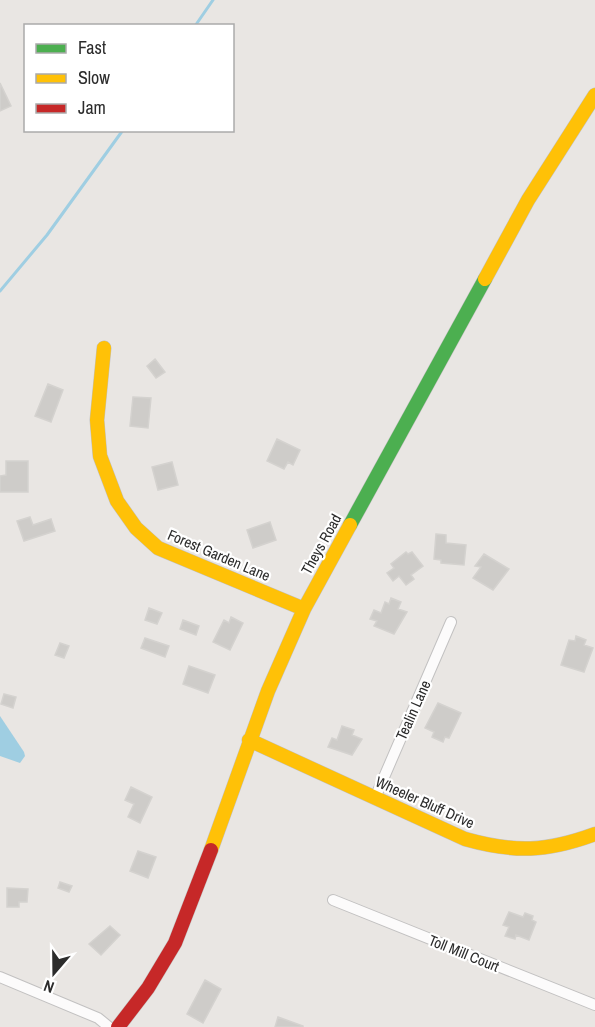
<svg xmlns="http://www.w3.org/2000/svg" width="595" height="1027" viewBox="0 0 595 1027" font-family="'Archivo Narrow',sans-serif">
  <rect width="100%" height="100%" fill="#e9e6e3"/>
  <path fill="#9fcee2" d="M0,716L24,752L25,756L20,763L0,756Z"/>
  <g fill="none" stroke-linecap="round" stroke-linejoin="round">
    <path stroke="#9fcee2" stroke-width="3" d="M195,26L213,0
      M0,291L47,235L123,130"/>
  </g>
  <path fill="#ceccc9" stroke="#d4d2cf" stroke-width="1.5" d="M0,83L11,106L0,111Z
    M155,359L165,372L156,378L147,366Z
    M48,384L63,390L51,422L35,416Z
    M133,397L151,398L148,428L130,426Z
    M277,439L300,450L293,465L288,462L284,469L267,461Z
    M6,461H28V492H0V476L6,475Z
    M172,462L178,485L158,490L152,467Z
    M30,517L33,525L51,519L55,531L24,541L17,521Z
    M270,522L276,540L253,548L247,530Z
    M436,534L446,535V543L466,545L464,565L441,563V560L434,559Z
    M406,552L408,554L412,552L423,566L411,575L414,579L406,585L399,576L393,581L387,573L394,568L391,564Z
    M484,554L509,569L493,590L473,578L481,567L475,566Z
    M391,598L401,602L398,609L407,612L394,634L374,626L377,621L370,619L374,610L381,613L385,602L389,604Z
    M149,608L162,613L157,624L145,620Z
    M231,617L243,623L230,650L213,642L224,620L229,623Z
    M183,620L199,626L196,635L180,629Z
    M576,636L586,640L584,645L593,648L584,672L561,665L569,640L575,641Z
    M145,638L169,646L165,657L141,648Z
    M60,643L69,646L64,658L55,655Z
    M189,666L215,675L208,693L183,684Z
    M4,694L16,697L13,708L1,704Z
    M438,703L461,713L449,738L445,737L443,742L432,737L434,732L425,728Z
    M342,726L354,730L352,735L362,739L352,755L328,747L332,738L337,740Z
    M131,787L152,797L140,823L128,817L134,804L125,800Z
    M138,851L156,857L148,878L130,871Z
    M60,882L72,886L69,892L58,888Z
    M7,888L28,889L27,902H19V907H7Z
    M509,912L523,917L525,913L533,916L532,920L536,922L529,940L516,935L515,939L505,936L509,927L503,925Z
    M110,926L120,935L101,955L89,944Z
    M205,980L221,989L203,1023L187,1014Z
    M278,1017L303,1026V1027H275Z"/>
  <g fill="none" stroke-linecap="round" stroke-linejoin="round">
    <g stroke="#c2c1c1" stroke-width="12">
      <path id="street" d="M375,798L451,622
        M333,900L595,1005
        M0,977L98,1018L109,1027"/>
    </g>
    <g stroke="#c2c1c1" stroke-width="15">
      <path id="fast" d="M350,525L485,279"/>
    </g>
    <g stroke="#c2c1c1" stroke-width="15">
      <path id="slow" d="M485,279L528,200L595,95
        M104,348L97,420L100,456L117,501L136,528L158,548L304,609
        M249,740L465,839C515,853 546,852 595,834
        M211,850L268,691L304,609L350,525"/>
    </g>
    <g stroke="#c2c1c1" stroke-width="15">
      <path id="jam" d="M118,1027L148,988L175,943L211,850"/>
    </g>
    <use href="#street" stroke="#fcfbfb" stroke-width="10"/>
    <use href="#fast" stroke="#4caf50" stroke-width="14"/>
    <use href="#slow" stroke="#ffc107" stroke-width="14"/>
    <use href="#jam" stroke="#c62828" stroke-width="14"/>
  </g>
  <g text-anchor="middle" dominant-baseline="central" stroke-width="4.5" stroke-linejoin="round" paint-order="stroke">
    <g font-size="15" fill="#2c2c2c" stroke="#fff">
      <text transform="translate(321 544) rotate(-61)">Theys Road</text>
      <text transform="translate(219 555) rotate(23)">Forest Garden Lane</text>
      <text transform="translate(413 710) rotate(-66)">Tealin Lane</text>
      <text transform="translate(425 802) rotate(24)">Wheeler Bluff Drive</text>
      <text transform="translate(464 953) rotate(22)">Toll Mill Court</text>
    </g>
  </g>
  <rect x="24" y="24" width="210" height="108" fill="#ffffff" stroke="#ababab" stroke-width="1.5"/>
  <rect x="36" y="44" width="30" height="9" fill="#4caf50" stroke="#ababab" stroke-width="1.5"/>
  <text x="78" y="54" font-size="18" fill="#2c2c2c">Fast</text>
  <rect x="36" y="74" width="30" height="9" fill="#ffc107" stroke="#ababab" stroke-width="1.5"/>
  <text x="78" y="84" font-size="18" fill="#2c2c2c">Slow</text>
  <rect x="36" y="104" width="30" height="9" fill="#c62828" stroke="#ababab" stroke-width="1.5"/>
  <text x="78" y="114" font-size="18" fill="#2c2c2c">Jam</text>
  <g transform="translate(54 973) rotate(200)" stroke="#ffffff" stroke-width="4.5" paint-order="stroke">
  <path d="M0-4.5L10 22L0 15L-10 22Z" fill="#2c2c2c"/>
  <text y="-9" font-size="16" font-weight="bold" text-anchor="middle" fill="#2c2c2c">N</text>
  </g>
</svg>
